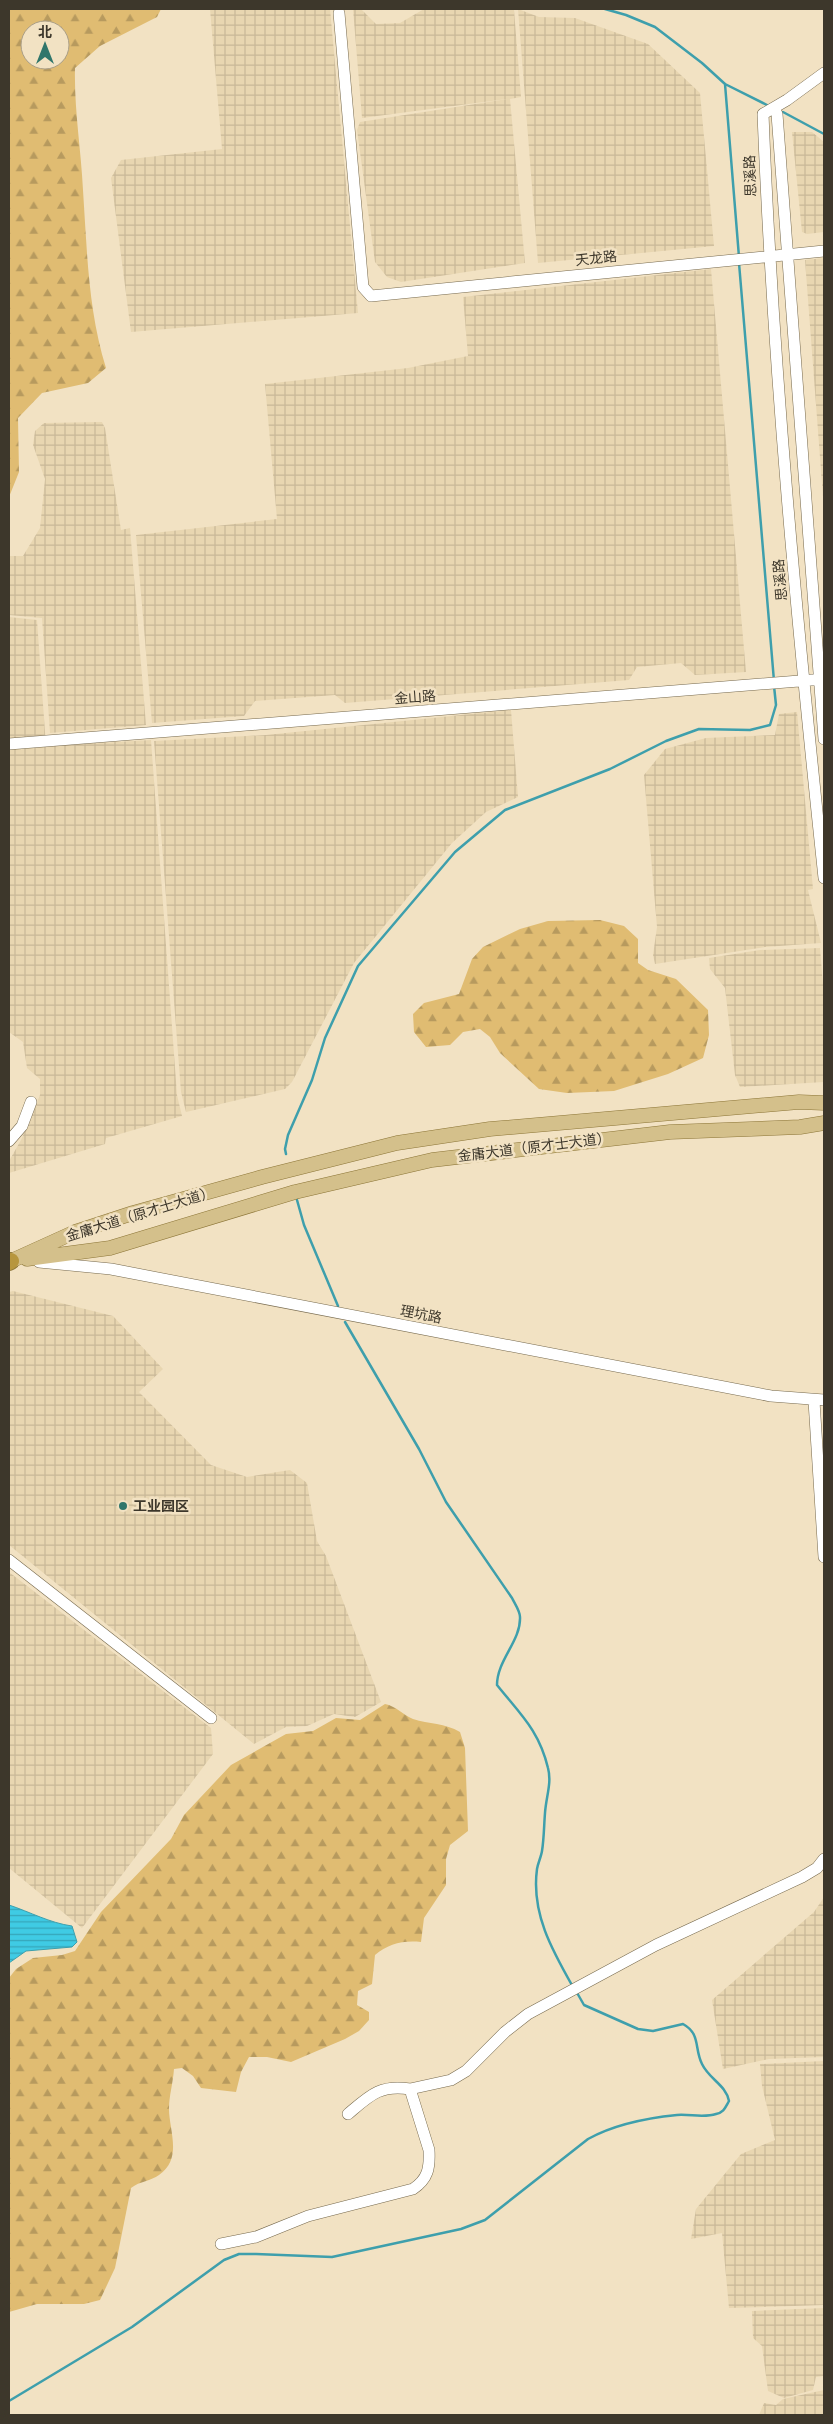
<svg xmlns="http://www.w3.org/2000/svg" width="833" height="2424" viewBox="0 0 833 2424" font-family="Mulish,'Noto Sans SC',sans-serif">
  <defs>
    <pattern id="industrial-grid" width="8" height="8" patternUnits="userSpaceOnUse" patternTransform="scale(1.25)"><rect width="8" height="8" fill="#e8d6b1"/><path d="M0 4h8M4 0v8" fill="none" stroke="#c8b898"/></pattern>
    <pattern id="forest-firs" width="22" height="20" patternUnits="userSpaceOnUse" patternTransform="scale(1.25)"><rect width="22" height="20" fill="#e0bc72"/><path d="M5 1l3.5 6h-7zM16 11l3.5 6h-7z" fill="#b79a5e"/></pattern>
    <pattern id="water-rules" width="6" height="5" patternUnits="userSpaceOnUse" patternTransform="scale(1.25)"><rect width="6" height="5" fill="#3fcbe4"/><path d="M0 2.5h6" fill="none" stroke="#36a6b9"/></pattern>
  </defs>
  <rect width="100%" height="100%" fill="#f2e2c3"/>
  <path fill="url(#industrial-grid)" d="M210,9H330L358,313L131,332L111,178L121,160L222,149Z
    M353,9H361L376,24L400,23L424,9L514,10L521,97L510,99L525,263L401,282L387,277L375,262L357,130L360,122L507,99L362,118Z
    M518,9L539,17L575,18L648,44L700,93L714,246L538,263Z
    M792,132H812L824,142V232L807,234L802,232Z
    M824,258V510L805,260Z
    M711,269L746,672L695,675L681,663L637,667L629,680L345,703L335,695L255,701L244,716L152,723L136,535L277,519L265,384L408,368L468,356L463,297Z
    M102,422L105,428L121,530L130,528L146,725L50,733L42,618L9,615V556H23L40,528L45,479L33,445L35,431L44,423Z
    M9,617L37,620L46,746L151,740L177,1095L182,1116L106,1138L105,1144L9,1173V1161L21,1140L40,1095V1079L27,1068L23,1042L9,1032Z
    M511,710L518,797L486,812L452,843L354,963L292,1082L285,1089L186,1112L181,1092L154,741L266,735Z
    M797,712L813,889L808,890L821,943L765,947L655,964L653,955L657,927L644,775L665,749L706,738L775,735L779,714Z
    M820,948L824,997V1082L740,1087L735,1075L725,988L710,969L709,958L760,950Z
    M13,1291L113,1316L163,1369L139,1392L211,1465L247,1477L290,1470L307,1483L317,1541L326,1556L381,1702L355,1717L334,1714L307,1726L286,1727L254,1744L9,1545V1292Z
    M9,1572L211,1728L213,1754L82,1928L9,1868Z
    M824,1897V2057L769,2059L723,2069L712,2000L814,1912Z
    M824,2061V2305L729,2308L722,2233L691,2239L696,2209L741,2154L775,2140L762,2086L760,2064Z
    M824,2308V2376L816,2377L813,2390L784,2398L768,2391L762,2346L753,2338L752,2311Z
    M824,2390V2415H759L764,2403L776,2405L783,2399Z"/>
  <path fill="url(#forest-firs)" fill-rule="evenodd" d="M9,9H161L157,17L100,46L75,68C74,109 81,149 83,190C87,250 88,310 106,368L88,383L42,393L18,418L19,472L9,497ZM30,30H60V60H30Z
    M600,920L624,926L638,939V963L648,970L676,979L708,1010L709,1035L703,1058L668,1074L614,1091L567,1093L539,1089L500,1053L490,1037L480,1029L463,1032L450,1045L426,1047L414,1032L413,1014L424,1003L459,994L472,959L483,947L520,929L548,921Z
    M385,1704C396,1706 403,1715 413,1719C429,1724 445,1723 460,1732L465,1748L468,1831L450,1845L446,1859V1885L424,1918L421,1942C403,1940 388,1944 375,1955L372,1984L358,1991L357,2005L369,2012V2020L359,2031L345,2039L291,2062L267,2057H249L241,2072L236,2092L201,2088L193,2076L182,2068L174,2069C173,2083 169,2096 169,2109C169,2130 183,2159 159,2175C151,2181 140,2181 131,2188L115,2268L100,2300L84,2304H37L9,2312V1978L16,1969L33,1958L62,1955L75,1951L101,1912L171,1839L184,1815L231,1765L286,1734L313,1731L336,1718L360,1720Z"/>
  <path fill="url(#water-rules)" stroke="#3e9fac" d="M9,1905C30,1912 50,1923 72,1926L77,1942L72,1947L26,1951L9,1963Z"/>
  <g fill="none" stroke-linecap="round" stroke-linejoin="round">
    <path stroke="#3e9fac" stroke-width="2.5" d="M605,9L626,15L655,27L702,63L725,84L767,105
      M725,84L739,257
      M783,112L824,134
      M739,263L774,681
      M286,1154L285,1149L288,1135L312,1080L325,1038L358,966L455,852L505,810L610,769L666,741L699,729L750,730L770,725L776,705L774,686
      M297,1200L304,1225L338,1306
      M345,1322L419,1449L446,1502L512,1598C515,1604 520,1611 520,1617C521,1641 497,1660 497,1685C520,1714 539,1730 548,1768C552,1783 546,1797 545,1813C544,1825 544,1839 542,1851C541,1857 538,1863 537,1869C531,1913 552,1950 573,1987
      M9,2401L132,2327L224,2260L239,2254H256L332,2257L461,2229L485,2220L588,2139C615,2124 647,2118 677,2115C690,2114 704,2118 716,2114C724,2112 725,2108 729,2101C726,2085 709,2079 702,2064C694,2048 701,2034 683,2024L653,2031L638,2029L584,2005L576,1991"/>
    <g stroke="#76694d" stroke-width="12">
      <path id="minor" d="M339,13L363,287L371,296L824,251
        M824,73L787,100L763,114C773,369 797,624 824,878
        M774,109L777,114L824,739
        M9,744L824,679
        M9,1141L22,1126L31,1102
        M39,1262L111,1269L771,1396L824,1400
        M814,1401L824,1557
        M9,1560L211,1718
        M348,2114C369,2096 380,2084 410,2089
        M221,2244L256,2237L308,2216L413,2189C428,2179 430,2168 429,2150L410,2089L451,2080L466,2071L505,2032L528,2014L656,1945L802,1877L817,1868L824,1859"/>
    </g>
    <g stroke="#8c7537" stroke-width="15">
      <path id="major" d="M27,1259L110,1248L295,1192L432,1160L670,1132L800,1127L824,1123
        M11,1261L75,1232L133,1213L262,1177L397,1143L490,1129L799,1102L824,1103"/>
    </g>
    <g stroke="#8c7537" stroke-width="18">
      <path id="highway" d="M9,1262L11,1261"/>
    </g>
    <use href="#minor" stroke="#fff" stroke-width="11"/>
    <use href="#major" stroke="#d4c08b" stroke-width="14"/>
    <use href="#highway" stroke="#b7963e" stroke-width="16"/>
  </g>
  <circle fill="#30766b" stroke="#f2e2c3" stroke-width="2" cx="123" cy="1506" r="5"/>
  <g text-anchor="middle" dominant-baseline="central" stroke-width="5" stroke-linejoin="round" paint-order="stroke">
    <g font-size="14" fill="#3d372b" stroke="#f2e2c3">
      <text transform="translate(750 176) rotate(-92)">思溪路</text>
      <text transform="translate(596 258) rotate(-6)">天龙路</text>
      <text transform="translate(780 580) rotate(-95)">思溪路</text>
      <text transform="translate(415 697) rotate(-4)">金山路</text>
      <text transform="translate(534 1147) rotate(-7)">金庸大道（原才士大道）</text>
      <text transform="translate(140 1214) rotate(-17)">金庸大道（原才士大道）</text>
      <text transform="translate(421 1314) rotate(11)">理坑路</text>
    </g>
    <g font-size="14" font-weight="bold" fill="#3d372b" stroke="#f2e2c3" text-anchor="start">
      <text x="133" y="1506">工业园区</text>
    </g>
  </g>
  <rect width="833" height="2424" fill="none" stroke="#3d372b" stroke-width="20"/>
  <g transform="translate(45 45)"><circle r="24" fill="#f2e2c3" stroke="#aa9e86"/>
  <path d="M0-4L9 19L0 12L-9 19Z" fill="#30766b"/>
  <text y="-8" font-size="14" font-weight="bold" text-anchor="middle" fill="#3d372b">北</text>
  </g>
</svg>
